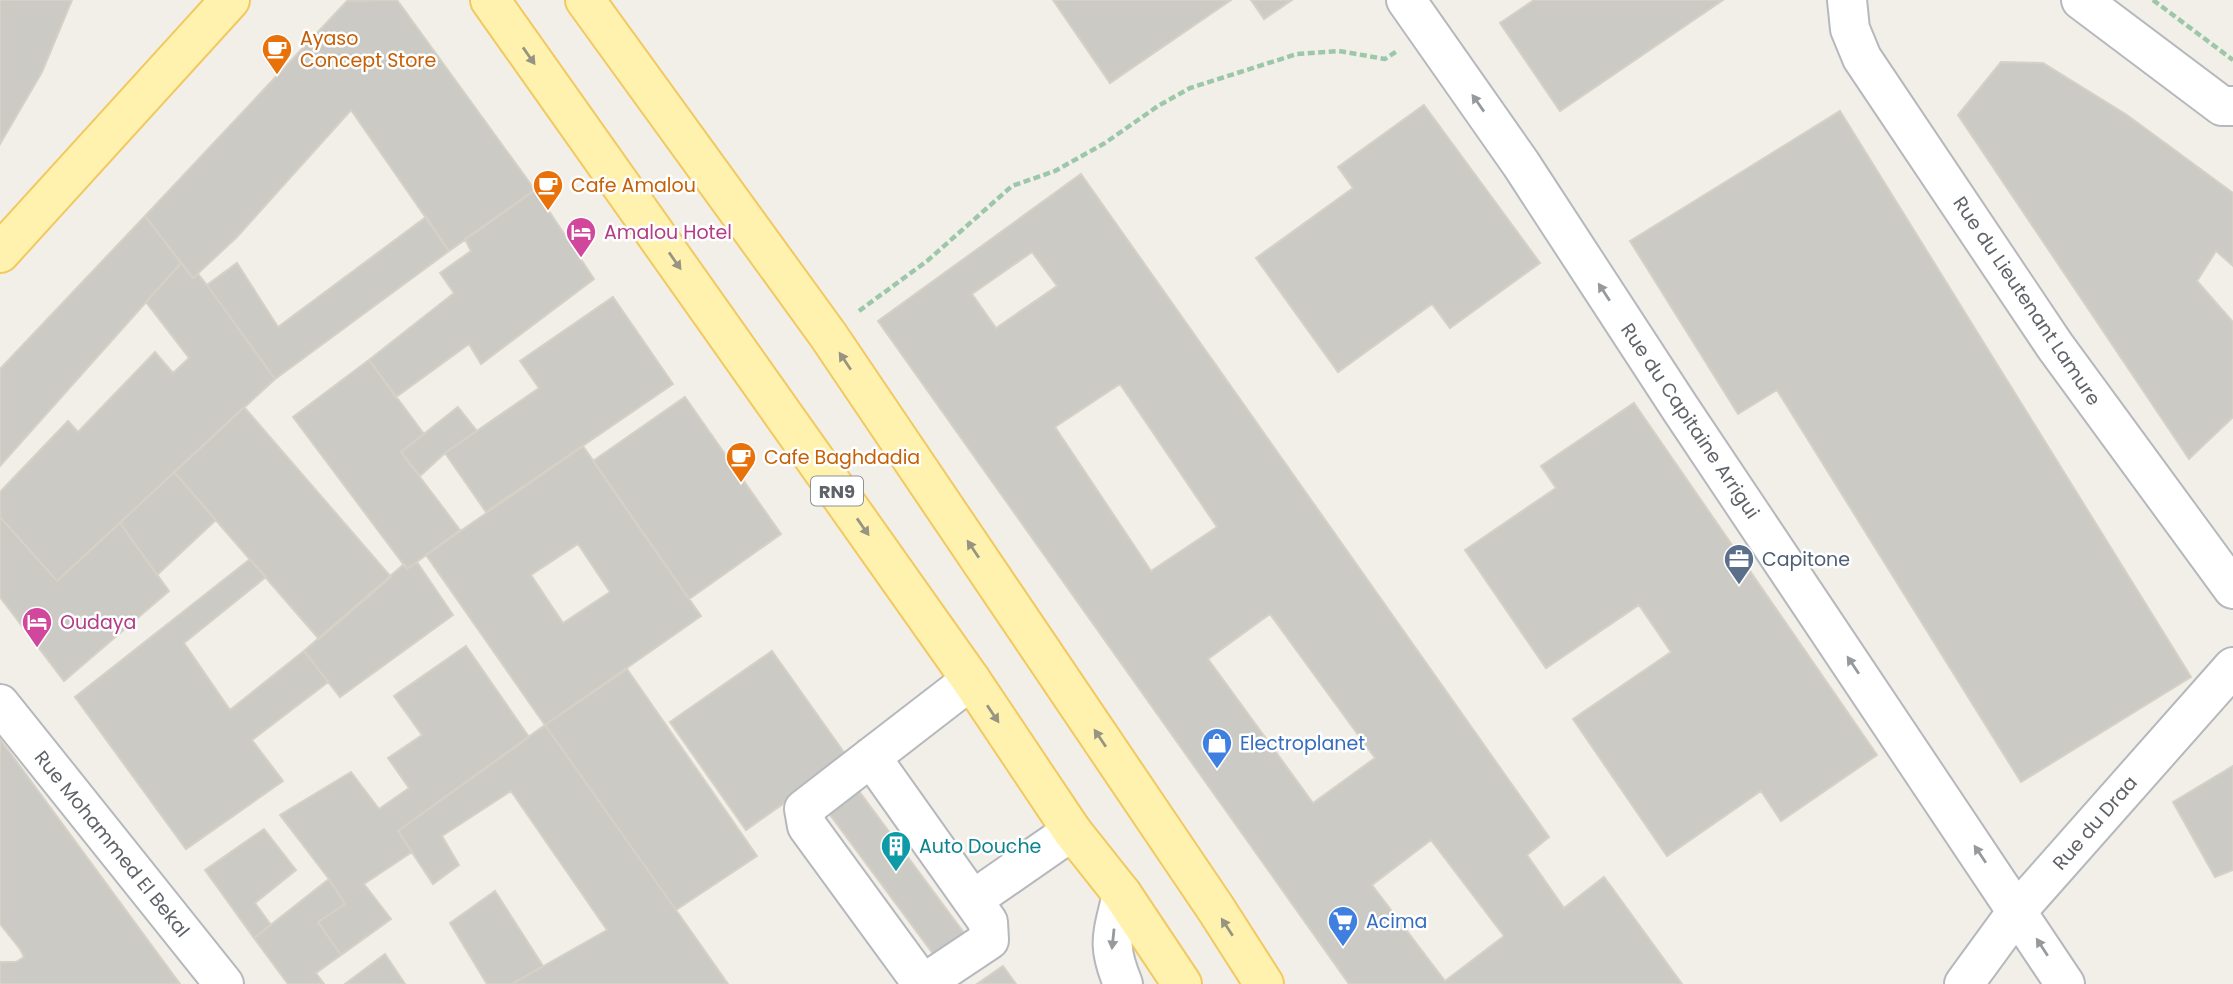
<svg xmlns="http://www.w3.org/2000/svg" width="2233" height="984" viewBox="0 0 2233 984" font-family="Poppins,sans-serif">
  <rect width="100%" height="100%" fill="#f1efe8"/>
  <path fill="#cccac5" stroke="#d6d1c6" stroke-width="2" fill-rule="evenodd" d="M0,0H72L42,72L0,144Z
    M397,0L535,190L449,251L351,110L237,237L193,278L145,216L347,1Z
    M1053,0H1231L1110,83Z
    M1251,0H1292L1264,19Z
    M1534,0H1723L1560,111L1500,23Z
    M2001,62L2043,63L2127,115L2233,193V266L2216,251L2197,281L2233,322V417L2189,459L1958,115Z
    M1424,105L1540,263L1450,328L1432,304L1338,372L1256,258L1353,188L1338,167Z
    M1840,111L2191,677L2021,782L1777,390L1738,414L1630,241Z
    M1081,174L1549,837L1527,855L1564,908L1604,877L1682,984H1349L878,321ZM1032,252L1057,286L996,328L972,294ZM1120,384L1217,527L1151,571L1055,427ZM1270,614L1375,758L1313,803L1208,659ZM1431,840L1504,936L1445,981L1372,885Z
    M535,190L594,279L481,364L469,344L396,397L369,360L454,293L440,273L471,251L465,239Z
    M145,216L181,263L0,466V369Z
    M426,217L449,251L275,379L207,285L237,263L278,327Z
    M181,263L193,278L198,274L207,285L275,379L57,581L0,517V492L68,421L78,432L155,352L173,373L189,358L146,302Z
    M613,297L673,384L486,512L445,453L539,388L520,361Z
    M369,360L424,434L401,452L460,530L407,569L293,417Z
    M685,397L781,534L689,599L593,461Z
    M1634,403L1877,755L1781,821L1761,791L1667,856L1573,719L1671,652L1639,605L1546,668L1465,550L1556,488L1541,466Z
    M244,407L391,577L319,639L174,472Z
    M458,407L477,431L445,453L420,476L401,452Z
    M583,446L701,616L545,725L426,555ZM578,544L610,592L563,623L531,575Z
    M174,472L216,520L157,575L120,523Z
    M0,517L57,581L120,523L169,591L64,681L0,597Z
    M250,559L266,577L184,643L230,710L304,651L328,682L252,740L283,781L186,849L75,697Z
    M417,562L453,615L340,697L304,651L404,564L407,569Z
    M466,646L529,737L398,831L412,852L364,884L391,919L341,955L318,922L345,904L329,879L280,815L351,772L379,809L409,788L388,758L422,735L394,696Z
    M772,651L848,758L746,830L670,722Z
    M627,669L757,856L676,910L545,725Z
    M545,725L676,910L728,984H512L607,930L511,791L442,836L459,865L433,884L398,831Z
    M0,739L180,984H0V962H16L24,957L20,949L0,924Z
    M2233,766V870L2215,877L2173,802Z
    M856,787L967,937L937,959L825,808Z
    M264,829L296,870L255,903L271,925L254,938L205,870Z
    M329,879L345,904L318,922L341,955L316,973L324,984H288L254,938Z
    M495,891L543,966L512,984H487L450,923Z
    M385,954L405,984H345Z
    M1003,966L1016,984H977Z"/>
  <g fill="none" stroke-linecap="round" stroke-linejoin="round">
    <g stroke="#b5b8bc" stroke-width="42">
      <path id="minor" d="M1406,0L1521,164L1680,408L2065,984
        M1847,0L1850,29L1862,58L2055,346L2233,589
        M2081,0L2222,106H2233
        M0,704L224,984
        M871,757L988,922L989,940L932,978H918L807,826L804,809L971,680
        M1122,894C1113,935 1106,943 1123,984
        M974,899L1072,831
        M1964,984L2018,910L2233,667"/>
    </g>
    <g stroke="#f2c960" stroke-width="42">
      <path id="major" d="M490,0L971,680L1072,831L1122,894L1182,984
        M585,0L828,335L1216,909L1264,984
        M0,253L230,0"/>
    </g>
    <path stroke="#9cc7a9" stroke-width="4.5" stroke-dasharray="7 3.5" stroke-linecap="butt" d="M2153,0L2233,60
      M859,311L927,261L1012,186L1055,171L1105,143L1158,106L1190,88L1297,54L1339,51L1385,59L1397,51"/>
    <use href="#minor" stroke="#fff" stroke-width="38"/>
    <use href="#major" stroke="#fff2af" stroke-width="38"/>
  </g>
  <defs><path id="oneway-solid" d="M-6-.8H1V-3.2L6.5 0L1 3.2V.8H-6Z" transform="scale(1.75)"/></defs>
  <g fill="#979581">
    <use href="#oneway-solid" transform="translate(529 56) rotate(55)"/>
    <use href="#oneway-solid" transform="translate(675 261) rotate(55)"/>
    <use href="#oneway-solid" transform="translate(845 361) rotate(-124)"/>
    <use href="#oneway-solid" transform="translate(863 527) rotate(55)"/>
    <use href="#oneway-solid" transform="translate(973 549) rotate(-124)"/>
    <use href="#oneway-solid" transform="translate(993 714) rotate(56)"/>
    <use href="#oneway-solid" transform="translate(1100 738) rotate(-124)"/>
    <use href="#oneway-solid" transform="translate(1227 927) rotate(-123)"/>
  </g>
  <g fill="#979a9d">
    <use href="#oneway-solid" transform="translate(1478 103) rotate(-125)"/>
    <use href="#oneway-solid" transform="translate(1604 292) rotate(-123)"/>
    <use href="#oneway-solid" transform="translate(1853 665) rotate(-124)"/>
    <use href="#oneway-solid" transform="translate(1980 854) rotate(-124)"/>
    <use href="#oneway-solid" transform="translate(1113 939) rotate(96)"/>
    <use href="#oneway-solid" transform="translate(2042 947) rotate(-123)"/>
  </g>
  <defs>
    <g id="cafe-pin" transform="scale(1.575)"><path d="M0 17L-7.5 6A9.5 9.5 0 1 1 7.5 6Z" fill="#e8710a" stroke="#fff"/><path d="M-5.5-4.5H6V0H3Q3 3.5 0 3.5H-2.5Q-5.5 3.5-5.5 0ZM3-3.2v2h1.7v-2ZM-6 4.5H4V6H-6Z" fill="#fff"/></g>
    <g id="hotel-pin" transform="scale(1.575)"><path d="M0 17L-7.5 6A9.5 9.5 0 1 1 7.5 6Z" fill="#d1479c" stroke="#fff"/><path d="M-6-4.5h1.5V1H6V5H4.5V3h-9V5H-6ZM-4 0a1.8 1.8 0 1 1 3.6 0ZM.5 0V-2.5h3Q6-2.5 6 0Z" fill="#fff"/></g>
    <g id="office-pin" transform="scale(1.575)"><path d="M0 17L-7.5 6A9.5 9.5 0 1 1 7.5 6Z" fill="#5c6f8a" stroke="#fff"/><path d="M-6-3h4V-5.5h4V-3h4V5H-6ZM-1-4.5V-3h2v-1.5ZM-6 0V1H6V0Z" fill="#fff"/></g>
    <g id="shop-pin" transform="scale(1.575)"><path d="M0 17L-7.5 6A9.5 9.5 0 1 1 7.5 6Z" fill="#3f7fe0" stroke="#fff"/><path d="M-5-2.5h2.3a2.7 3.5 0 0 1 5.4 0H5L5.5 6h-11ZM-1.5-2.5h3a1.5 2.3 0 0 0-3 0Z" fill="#fff"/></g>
    <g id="building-pin" transform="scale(1.575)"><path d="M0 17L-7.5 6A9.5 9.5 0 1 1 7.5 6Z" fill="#0f9aa8" stroke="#fff"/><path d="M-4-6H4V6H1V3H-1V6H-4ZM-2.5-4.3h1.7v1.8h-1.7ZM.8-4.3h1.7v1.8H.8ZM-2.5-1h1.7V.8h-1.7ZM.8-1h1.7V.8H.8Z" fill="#fff"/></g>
    <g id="supermarket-pin" transform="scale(1.575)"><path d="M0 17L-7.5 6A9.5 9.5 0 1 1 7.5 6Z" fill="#3f7fe0" stroke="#fff"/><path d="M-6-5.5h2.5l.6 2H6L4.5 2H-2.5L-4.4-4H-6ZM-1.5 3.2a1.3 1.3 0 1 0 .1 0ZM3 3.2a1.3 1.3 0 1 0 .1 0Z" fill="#fff"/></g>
  </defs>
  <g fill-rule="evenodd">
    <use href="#cafe-pin" x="277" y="49"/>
    <use href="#cafe-pin" x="548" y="185"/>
    <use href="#hotel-pin" x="581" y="232"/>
    <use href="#cafe-pin" x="741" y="457"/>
    <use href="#office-pin" x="1739" y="559"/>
    <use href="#hotel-pin" x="37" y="622"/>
    <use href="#shop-pin" x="1217" y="743"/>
    <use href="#building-pin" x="896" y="846"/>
    <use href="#supermarket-pin" x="1343" y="921"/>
  </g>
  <g text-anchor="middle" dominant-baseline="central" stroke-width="5" stroke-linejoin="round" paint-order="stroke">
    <rect fill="#fff" stroke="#8f9295" stroke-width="2" x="811" y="476.5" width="52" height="29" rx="5"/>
    <g font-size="18" font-weight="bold" fill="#5f6368">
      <text x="837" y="491">RN9</text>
    </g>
    <g font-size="19" fill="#c56008" stroke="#fff" text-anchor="start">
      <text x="300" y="38">Ayaso<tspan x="300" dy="22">Concept Store</tspan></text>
      <text x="571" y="185">Cafe Amalou</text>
      <text x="764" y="457">Cafe Baghdadia</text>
    </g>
    <g font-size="19" fill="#b23c85" stroke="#fff" text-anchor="start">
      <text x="604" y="232">Amalou Hotel</text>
      <text x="60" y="622">Oudaya</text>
    </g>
    <g font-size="19" fill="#5f6368" stroke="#fff">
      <text transform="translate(2027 301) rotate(56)">Rue du Lieutenant Lamure</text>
      <text transform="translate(1690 421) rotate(56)">Rue du Capitaine Arrigui</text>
      <text transform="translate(2095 823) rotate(-49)">Rue du Draa</text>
      <text transform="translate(112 844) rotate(51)">Rue Mohammed El Bekal</text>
    </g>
    <g font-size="19" fill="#4e5e75" stroke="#fff" text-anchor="start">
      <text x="1762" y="559">Capitone</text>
    </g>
    <g font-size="19" fill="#366cbe" stroke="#fff" text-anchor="start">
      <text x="1240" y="743">Electroplanet</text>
      <text x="1366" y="921">Acima</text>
    </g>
    <g font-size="19" fill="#0d838f" stroke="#fff" text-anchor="start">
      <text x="919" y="846">Auto Douche</text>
    </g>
  </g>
</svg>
